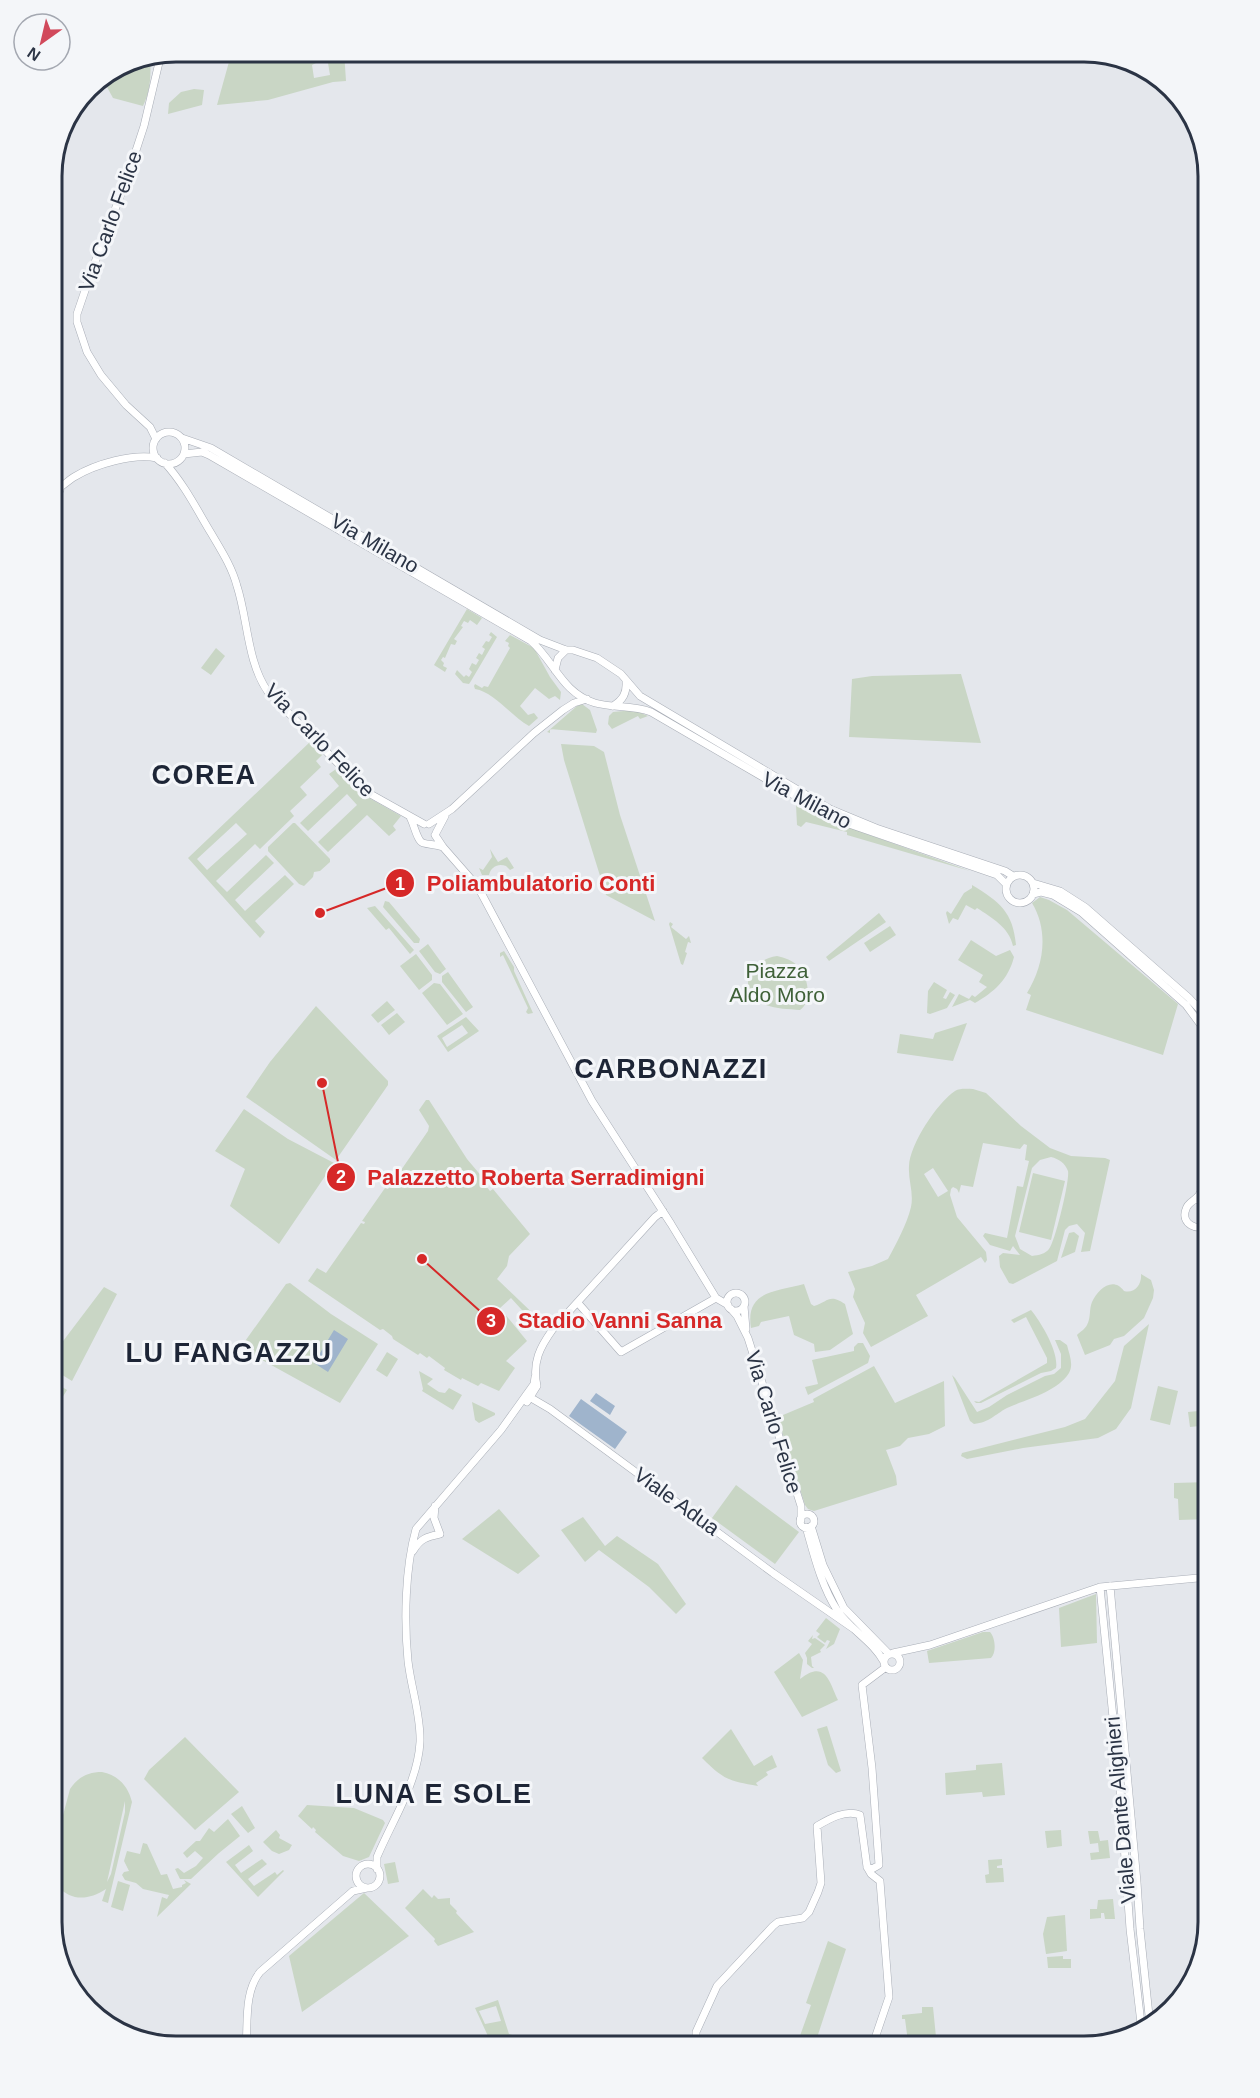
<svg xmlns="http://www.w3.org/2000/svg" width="1260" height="2098" viewBox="0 0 1260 2098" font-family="Arial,sans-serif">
  <rect width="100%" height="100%" fill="#e4e7ec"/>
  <path fill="#c9d6c5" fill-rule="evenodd" d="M232,51H314L316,63L312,65L314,78L330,75L326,51H344L346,81L333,82L268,100L217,105Z
    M150,56C151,74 151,90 143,106L113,98L102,78L128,60Z
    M194,89L204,90L202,105L168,114L169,103L181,92Z
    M467,609L482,618L477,625L470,620L468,623L464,621L461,626L463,627L454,639L457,641L455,645L451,644L445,658L443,657L441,660L444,663L443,666L447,668L445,672L434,665Z
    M491,632L497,637L471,681L469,684L463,683L455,674L457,670L464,677L466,675L469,677L472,672L469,669L472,663L476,665L479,660L476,658L479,653L482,655L485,649L482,647L486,641L489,642L492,637L489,635Z
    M510,635L534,648L550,677L561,692L560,700L555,696L549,699L535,688L520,706L528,715L534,713L538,718L529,726C511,716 494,692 475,689L474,686L475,684L482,688L484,686L488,687L510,648L508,646L509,643L505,641Z
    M216,648L225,656L211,675L201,668Z
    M961,674L981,743L849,737L852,679L872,676Z
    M582,704L590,710L597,730L596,733L550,729V733L547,732L577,706Z
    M634,710L648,716L640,719L638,716L612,729L608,724L609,716L613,712Z
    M311,741L323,754L316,761L321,767L300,787L307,795L290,811L294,816L260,849L255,844L216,881L227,892L266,855L274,863L235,900L245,911L285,875L294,884L255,921L265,932L260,938L188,858ZM236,823L247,834L207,870L197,859Z
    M561,744L594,746L604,752L620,815L655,921L606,895L564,760Z
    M336,769L357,791L401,816L393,826L396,830L389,836L367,815L328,852L318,842L357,805L347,794L308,831L300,823L339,786L329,774Z
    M793,797L842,825L970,871L847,835V832L806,822L801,827L797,825L796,805L791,801Z
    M293,823H295L330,859V862L320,871L314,872L313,877L304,886L299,884L268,851V847Z
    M490,849L498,862L507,857L514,868L510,870L506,866C498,863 491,867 489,875H482L479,868L483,870L492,857Z
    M972,885C1000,902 1013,912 1016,945L1013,946C1009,927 992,918 977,908L975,910L966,905L958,920L953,918L949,924L946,913L947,911L951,914L964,893L972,888Z
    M1040,897L1049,900L1067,910L1178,1004L1163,1055L1026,1010L1031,995L1027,993C1044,966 1049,931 1032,903Z
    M385,901L389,902L420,939L419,943H414L383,907Z
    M375,906L414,950L410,954L389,928L386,930L367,908Z
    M879,913L886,922L829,961L826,957Z
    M670,922L673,924L671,927L686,939L689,936L691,943L688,942L685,952L687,953L683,965L681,964L669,924Z
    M890,926L896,935L870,952L864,943Z
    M971,940L996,956L1010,950L1014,957C1008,980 994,992 975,1003L970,1000L952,1007L959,994L969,999L972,995L975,997L987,987L979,982L983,975L958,960Z
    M428,944L446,969L440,974L435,972L419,951Z
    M504,951L514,967V971L533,1013L528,1014L526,1012L528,1008L503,955L500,957V953Z
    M416,954L432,975V980L419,990L400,966Z
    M777,956C785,958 792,960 798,966C808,976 813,1001 800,1010C789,1009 776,1009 766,1005C736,994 746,961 777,956Z
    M448,972L473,1007L466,1012L442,982V976Z
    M934,982L947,990L943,998L946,999L950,992L955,995L947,1008L930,1014L927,1013L928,991Z
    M434,983L440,984L463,1014L447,1025L422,993Z
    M387,1001L395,1010L378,1023L371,1015Z
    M316,1006L388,1081V1085L336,1160L246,1097L270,1062Z
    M397,1013L405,1022L389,1035L381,1025Z
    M466,1017L479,1031L448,1052L437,1036ZM462,1025L468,1033L447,1047L442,1038Z
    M967,1023L953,1061L897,1053L900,1034L933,1039L935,1033Z
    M973,1089L986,1093L1021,1126L1050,1148L1071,1156L1105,1158L1110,1160L1090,1251L1081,1252L1085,1233L1077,1224L1069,1226L1065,1230L1057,1261L1013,1284L1009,1283L1000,1267L999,1256L1003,1253L1020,1255L1013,1246L1010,1251L990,1245L983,1236L985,1233L1007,1238L1017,1186L1023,1187L1029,1161L1025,1160L1027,1145L1024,1144L1020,1149L983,1143L973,1187L961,1185L959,1193L957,1189L953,1187L951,1189L950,1195L957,1217L986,1252L987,1260L985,1263L981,1257L916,1295L928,1316L871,1347L863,1333L865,1323L853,1297L855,1289L848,1272L872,1266L888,1259C896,1244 907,1224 911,1207C914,1193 908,1180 909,1166C910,1144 937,1103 955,1091C960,1088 967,1089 973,1089ZM1051,1157C1059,1159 1065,1163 1068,1171C1070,1180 1055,1242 1049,1249C1045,1254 1039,1255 1032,1256L1020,1249L1015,1236L1032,1168L1040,1160ZM933,1168L948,1191L938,1197L924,1174Z
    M426,1100H429L467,1159L483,1178L481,1180L490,1191L493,1189L530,1234L509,1256L507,1266L497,1279L544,1324L541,1327L533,1318L531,1320L511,1298L500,1308L527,1341L506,1361L515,1368L499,1391L481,1383L478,1386L462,1378L461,1380L444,1370L445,1368L429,1356L427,1358L420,1353L418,1355L393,1339L392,1336L383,1329L380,1330L308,1281L317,1268L326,1273L361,1223L364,1224L365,1222L362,1221L385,1188L388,1189L428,1131L429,1126L419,1110Z
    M244,1109L288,1139L334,1163L279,1244L230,1206L245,1169L215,1151Z
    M1033,1173L1065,1181L1051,1240L1019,1232Z
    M1074,1232L1079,1236L1075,1252L1061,1258L1069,1233Z
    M1141,1274L1151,1280L1154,1290L1153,1298L1144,1318L1124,1336L1114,1339L1110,1345L1085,1355L1077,1335C1080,1332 1085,1329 1087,1325C1091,1318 1089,1309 1092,1302C1098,1289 1113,1276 1124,1291C1135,1294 1142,1284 1141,1274Z
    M290,1283L331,1314L378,1344L340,1403L242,1349L243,1344L286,1284Z
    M804,1284L811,1304L814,1306C828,1302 829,1293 845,1304L853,1334L830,1350L815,1352L814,1344L794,1335L789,1316L761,1322L759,1326L751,1328C745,1290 776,1292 804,1284Z
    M104,1287L117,1294L72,1381L51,1368V1357Z
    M1031,1310C1041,1322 1059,1352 1056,1368L1051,1371L1041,1373L981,1403H976L974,1401L979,1402L1047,1363V1358L1026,1317L1014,1323L1011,1320Z
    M1149,1324L1131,1408L1116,1429L1098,1438L1023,1448L967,1459L961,1456L962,1453L1065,1427L1085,1419L1115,1381L1124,1346Z
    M1055,1340H1060L1067,1345C1069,1354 1074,1364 1069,1373C1057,1392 1027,1399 1007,1408C994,1415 990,1422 974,1424L970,1421L952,1375L955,1378L977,1412L989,1407L1007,1395L1045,1376L1054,1374L1061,1368V1354Z
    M858,1343H863L870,1356L868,1363L808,1395L805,1387L818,1384L812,1360L854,1351V1347Z
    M387,1352L398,1359L387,1377L376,1370Z
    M874,1366L895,1403L944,1381L945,1426L929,1434L908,1438L900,1446L886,1450L896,1476L897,1485L814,1511L808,1509L805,1505L779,1422L782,1420L783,1415L814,1402L813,1399Z
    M419,1371L433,1379L427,1384L439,1392L445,1393L449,1388L462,1395L453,1410L422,1391L423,1389Z
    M51,1380L67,1390L51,1416Z
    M1158,1386L1178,1391L1170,1425L1150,1420Z
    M472,1402L495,1413V1415L479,1423L475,1420Z
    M1209,1410V1425L1190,1427L1188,1412Z
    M1209,1482V1519L1179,1520L1178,1499L1174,1498V1483Z
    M736,1485L799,1532L775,1564L712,1518Z
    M499,1509L540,1556L518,1574L462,1539Z
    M583,1517L605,1546L617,1536L658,1564L686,1604L676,1614L649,1587L599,1550L585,1562L561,1530Z
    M1096,1594L1097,1643L1061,1647L1059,1608Z
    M826,1618L840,1629L834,1644L826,1649L830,1641L827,1640L825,1643L817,1637L820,1634L816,1631Z
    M983,1632H990C995,1637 997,1652 991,1658L929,1663L927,1651Z
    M813,1635L812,1639L815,1638L825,1645L820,1650L821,1652L811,1657L812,1666L814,1668H812L807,1664V1658L805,1653L812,1644L808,1641Z
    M799,1653L803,1660L800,1679C826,1658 830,1684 838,1700L802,1717L774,1672Z
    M827,1726L841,1771L836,1773L828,1765L817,1729Z
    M731,1729L754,1766L772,1755L777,1767L766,1772L768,1775L756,1783L758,1786C729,1781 724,1780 702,1758Z
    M185,1737L239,1792L195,1830L144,1779L149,1770Z
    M1002,1763L1005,1795L983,1797L982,1792L946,1795L945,1773L976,1770V1765Z
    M102,1772C118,1775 128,1786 132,1802L108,1903L102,1901L106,1889C78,1908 51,1894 51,1860L70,1789C78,1777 88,1772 102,1772ZM125,1801V1812L111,1874L107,1882Z
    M307,1805L354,1808L383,1820L385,1823L369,1857L359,1861L343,1856L315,1832L316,1830L313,1827L312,1829L298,1816Z
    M242,1806L255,1828L248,1833L231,1814Z
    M228,1819L240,1836L219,1853L191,1879H180L175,1869L178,1868L184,1873L196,1866L203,1858L195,1851L187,1858L183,1853L196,1841H200L209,1828L214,1832Z
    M276,1830L280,1835L279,1838L292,1845L289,1850L279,1854L272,1851L263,1842Z
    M1061,1830L1062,1846L1047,1848L1045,1831Z
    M1088,1831H1098L1100,1841L1108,1840L1110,1858L1091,1860L1090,1853L1099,1852L1098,1843L1090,1844Z
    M143,1843L147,1844L161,1875L167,1874L173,1889L182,1887V1885L186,1883L184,1880L191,1884L157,1917L162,1897L167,1899L169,1895L143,1889L136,1883L125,1880L122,1875L124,1872L129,1871L124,1861L127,1851L140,1854Z
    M249,1845L253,1851L235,1865L241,1873L262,1859L267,1864L248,1879L254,1886L275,1872L277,1875L283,1870L284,1871L258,1897L226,1862Z
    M1002,1859V1865L997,1866V1868H1003L1004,1882L986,1883L985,1875L989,1874L988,1860Z
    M395,1862L399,1882L388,1884L384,1864Z
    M118,1881L130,1885L123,1911L111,1907Z
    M423,1889L432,1898L434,1895L438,1899L450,1898V1904L457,1911L456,1913L474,1932L438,1946L434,1941L435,1939L405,1908Z
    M364,1893L409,1936L302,2012L289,1956Z
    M1113,1899L1115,1919H1105L1104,1913H1101V1918L1090,1919V1909H1097L1098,1900Z
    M1065,1915L1067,1951L1046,1954L1043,1934L1047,1917Z
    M828,1941L846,1949L814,2047H796L811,2005L806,2003Z
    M1063,1956V1959H1071V1968H1048L1047,1957Z
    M498,2000L509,2034L551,2047H528L519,2043L516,2047H493L475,2008ZM496,2006L501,2021L485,2024L479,2011Z
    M922,2007H933L937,2047H903V2043L908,2042L905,2019H902V2015L922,2013Z"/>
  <path fill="#9fb4cc" d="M334,1330L348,1339L328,1372L314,1363Z
    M596,1393L615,1406L610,1415L590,1401Z
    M581,1399L627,1432L615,1449L569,1416Z"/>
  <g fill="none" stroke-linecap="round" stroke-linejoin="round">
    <g stroke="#a9aeb7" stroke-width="8">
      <path id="secondary" d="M153 448a16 16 0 1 1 32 0a16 16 0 1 1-32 0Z
        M182,438L211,448L540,640L566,650H573L597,658L621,674L640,696L830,809L876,828L1005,871L1013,876
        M156,439L150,427L126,405L101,375L87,352L77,322V314L92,270L127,178L144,126L161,54
        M184,454L202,452L209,455L531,641C554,661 562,693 595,703C613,708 633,705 651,712L809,804L846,823L997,875L1006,884
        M165,463C184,484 196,508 211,533C221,550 232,567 237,586C248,620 247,662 268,692L365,791L424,824
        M51,493C60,489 66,482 74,477C95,464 134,453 157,458
        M53,503L60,490
        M51,515L54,507L51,501
        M555,670L558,658L566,650
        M613,706C623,700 627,693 626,681
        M410,817C414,824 417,841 423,843C430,845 435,844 443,847
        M429,824L452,809L534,733L563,710L574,703L587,699
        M436,833L445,816
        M435,835L443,847L478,887L592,1101L671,1224L716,1298L728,1305
        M1006 889a14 14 0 1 1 28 0a14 14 0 1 1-28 0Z
        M1033,883L1060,891L1085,907L1189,998L1203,1013L1209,1023
        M1033,894L1041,892L1053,895L1081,912L1186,1005L1209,1036
        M1195,1200L1201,1199L1209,1203
        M1209,1202V1186
        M1209,1225C1198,1232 1180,1224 1186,1209C1188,1202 1195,1201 1199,1195C1206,1186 1206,1170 1209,1159
        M1201,1228L1209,1239
        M727 1302a9 9 0 1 1 18 0a9 9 0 1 1-18 0Z
        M578,1303L621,1352L716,1298
        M744,1306L746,1329
        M731,1309L737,1316L748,1338L801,1506V1520
        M526,1395L550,1409L773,1573L854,1629
        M527,1402L537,1386C532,1362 540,1347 553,1329L655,1217L663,1211
        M800 1521a7 7 0 1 1 14 0a7 7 0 1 1-14 0Z
        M811,1526L823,1565L844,1608L889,1654
        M806,1527C814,1555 821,1585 837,1610C850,1630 873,1641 884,1662
        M413,1551C420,1539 426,1537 440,1534L434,1518L435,1506
        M1110,1586L1137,1882L1140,1929L1150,2025
        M1100,1587L1120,1788L1130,1929L1142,2032
        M893,1653L930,1645L1100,1587L1209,1577
        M884 1662a8 8 0 1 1 16 0a8 8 0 1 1-16 0Z
        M356 1876a12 12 0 1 1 24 0a12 12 0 1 1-24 0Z
        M867,1867L872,1869L879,1865L872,1768L862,1685L886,1667
        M377,1869V1857C392,1821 418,1782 420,1742C421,1715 411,1688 408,1661C404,1621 405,1568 416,1529L501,1430L534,1384L535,1377
        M246,2047C248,2022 244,1992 260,1972L353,1891L367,1888
        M696,2047V2032L717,1986L773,1926L778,1922L803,1918L809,1912L818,1892L821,1883L817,1826C829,1819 846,1809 860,1815L867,1867L871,1874L880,1881L889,1997L872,2047"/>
    </g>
    <use href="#secondary" stroke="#fff" stroke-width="7"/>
  </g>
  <g text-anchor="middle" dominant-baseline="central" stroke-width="6" stroke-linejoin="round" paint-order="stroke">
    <g font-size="21" fill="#2b3445" stroke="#f4f6f9">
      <text transform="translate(110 221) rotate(-70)">Via Carlo Felice</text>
      <text transform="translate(375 543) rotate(30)">Via Milano</text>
      <text transform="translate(320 740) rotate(46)">Via Carlo Felice</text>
      <text transform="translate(807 800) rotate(28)">Via Milano</text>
      <text transform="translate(774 1422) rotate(73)">Via Carlo Felice</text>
      <text transform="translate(677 1501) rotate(36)">Viale Adua</text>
      <text transform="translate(1120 1810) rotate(-95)">Viale Dante Alighieri</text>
    </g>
    <g font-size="21" fill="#3f6138" stroke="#f4f6f9">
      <text x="777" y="970">Piazza<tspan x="777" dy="24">Aldo Moro</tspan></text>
    </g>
    <g font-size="27" font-weight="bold" letter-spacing="1.5" fill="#1d2536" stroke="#f4f6f9">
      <text x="204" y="775">COREA</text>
      <text x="671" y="1069">CARBONAZZI</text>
      <text x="229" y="1353">LU FANGAZZU</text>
      <text x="434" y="1794">LUNA E SOLE</text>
    </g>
  </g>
  <path d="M0 0H1260V2098H0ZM176 62H1084A114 114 0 0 1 1198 176V1922A114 114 0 0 1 1084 2036H176A114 114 0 0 1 62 1922V176A114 114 0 0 1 176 62Z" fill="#f4f6f9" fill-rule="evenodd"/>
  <path fill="none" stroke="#2b3445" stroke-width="3" d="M176 62H1084A114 114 0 0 1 1198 176V1922A114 114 0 0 1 1084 2036H176A114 114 0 0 1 62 1922V176A114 114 0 0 1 176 62Z"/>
  <path fill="none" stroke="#d62828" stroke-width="2" d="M320 913L400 883M322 1083L341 1177M422 1259L491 1321"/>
  <g fill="#d62828" stroke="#f4f6f9" stroke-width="2">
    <circle cx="320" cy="913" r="6"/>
    <circle cx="322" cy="1083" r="6"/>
    <circle cx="422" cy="1259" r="6"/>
    <circle cx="400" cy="883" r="15"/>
    <circle cx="341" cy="1177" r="15"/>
    <circle cx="491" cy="1321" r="15"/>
  </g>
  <g font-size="18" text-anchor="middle" font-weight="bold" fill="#fff">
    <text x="400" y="890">1</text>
    <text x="341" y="1183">2</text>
    <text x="491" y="1327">3</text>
  </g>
  <g font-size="22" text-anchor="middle" font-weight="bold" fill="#d62828" stroke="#f4f6f9" stroke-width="6" stroke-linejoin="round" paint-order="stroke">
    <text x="541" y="891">Poliambulatorio Conti</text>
    <text x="536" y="1185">Palazzetto Roberta Serradimigni</text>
    <text x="620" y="1328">Stadio Vanni Sanna</text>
  </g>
  <g transform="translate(42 42) rotate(214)"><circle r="28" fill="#f4f6f9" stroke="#a4a8b1" stroke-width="1.5"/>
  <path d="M0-4.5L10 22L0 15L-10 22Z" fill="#d1495b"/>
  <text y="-9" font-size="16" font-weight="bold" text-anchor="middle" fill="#2b3445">N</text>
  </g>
</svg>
